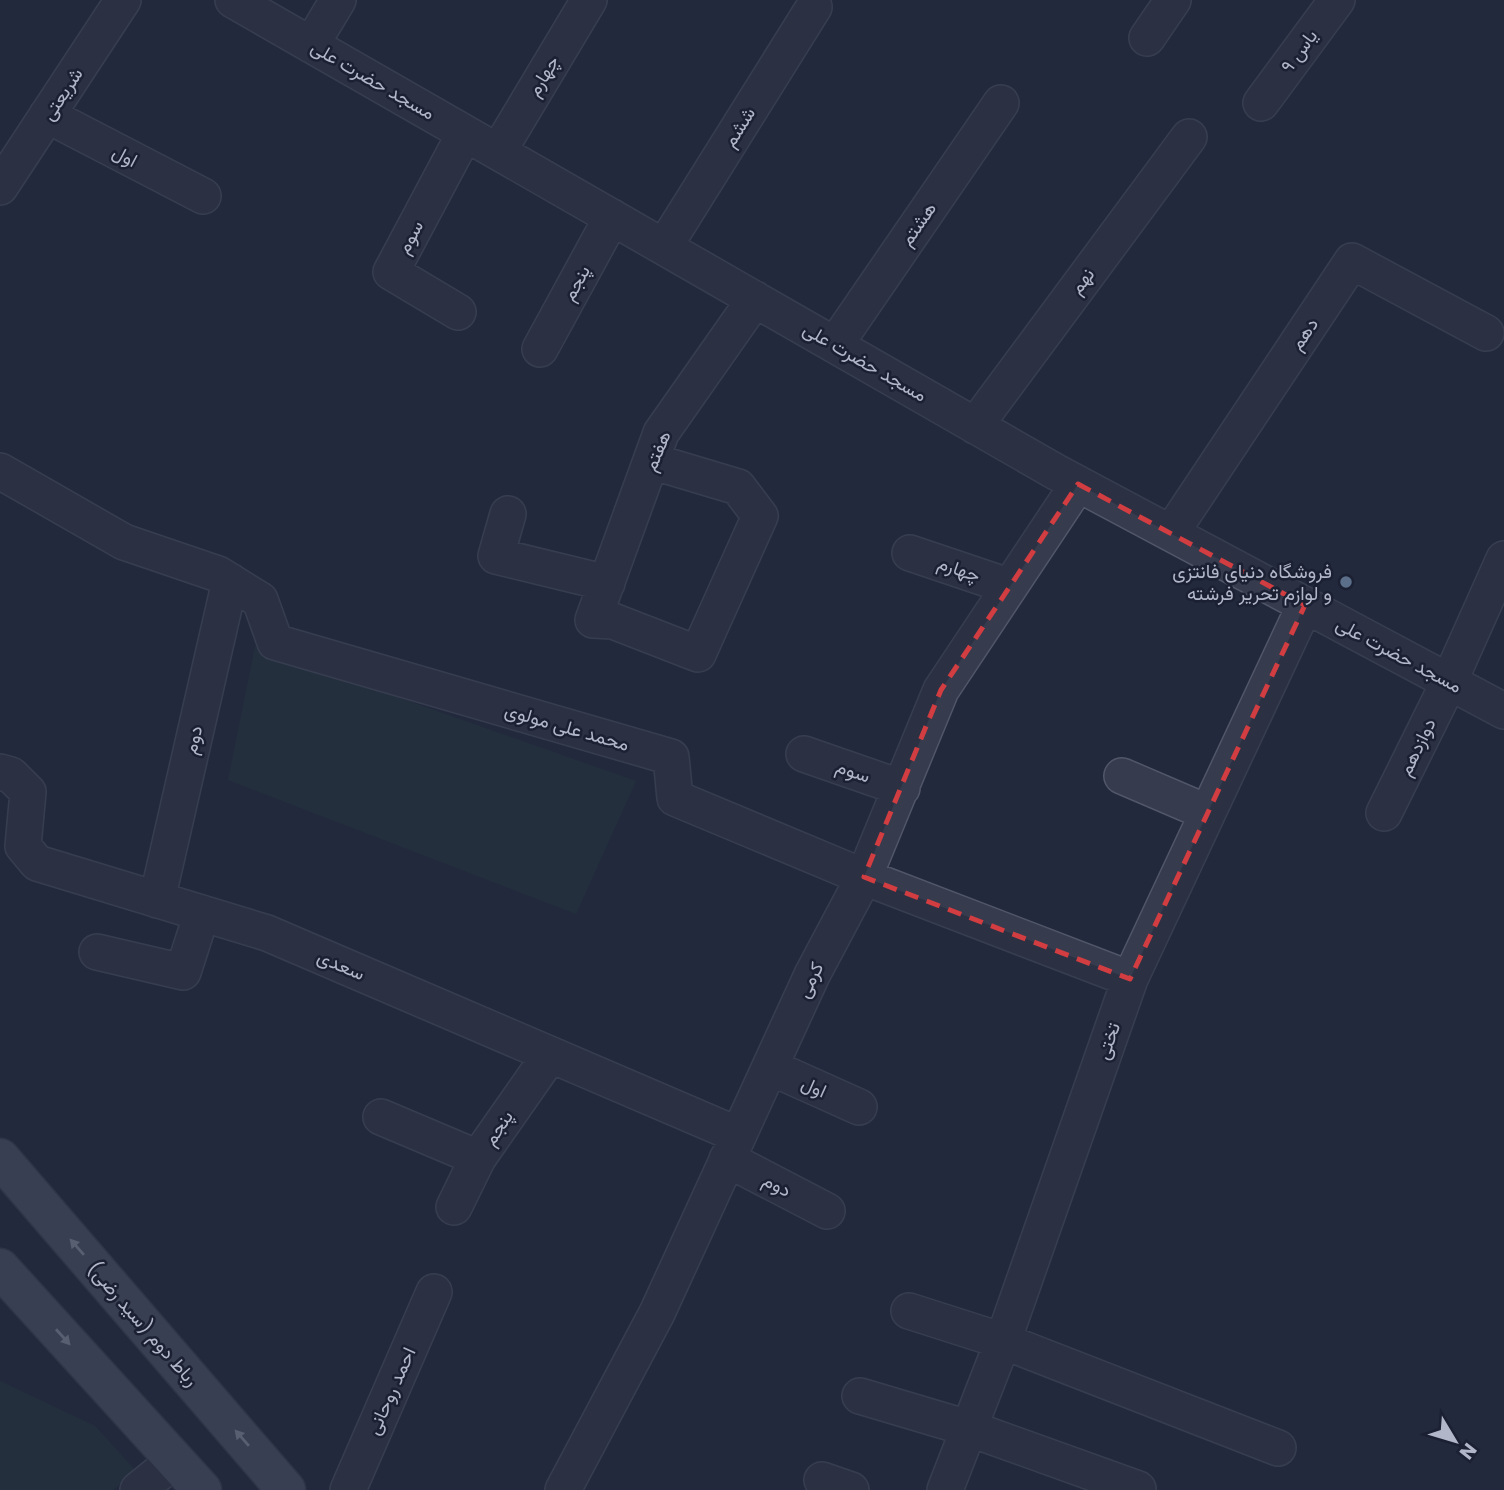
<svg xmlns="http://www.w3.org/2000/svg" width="1504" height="1490" viewBox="0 0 1504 1490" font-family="Poppins,Vazirmatn,sans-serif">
  <rect width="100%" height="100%" fill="#22293d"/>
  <path fill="#24363e" d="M255,647L636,781L576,914L228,780Z
    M0,1381L95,1426L136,1471L113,1490H0Z"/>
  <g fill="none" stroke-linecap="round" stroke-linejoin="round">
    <g stroke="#515668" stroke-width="38">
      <path id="minor" d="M233,0L1056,472L1504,711
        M1147,38L1173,0
        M311,45L338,0
        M1261,103L1337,0
        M47,115L203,196
        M498,152L589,0
        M0,187L123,0
        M664,247L814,7
        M458,312L391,272L465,133
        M835,345L1001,103
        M540,349L612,217
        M975,426L1189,137
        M651,461L738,487L760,516L698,654L613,621L593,620L661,433L755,299
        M0,471L124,542L218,574L260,600L275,642L671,757L675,798L864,877L1130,979
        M508,514L496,556L607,583
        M1171,533L1352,261L1486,333
        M910,553L1008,586
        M804,754L902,788
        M0,772L11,775L28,792L23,846L37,863L267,933L738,1135
        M1122,776L1206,812
        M1384,813L1449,682L1504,559
        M157,900L230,581
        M97,952L183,972L202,913
        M770,1067L859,1107
        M381,1117L478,1158
        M727,1159L827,1211
        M454,1207L478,1158L550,1055
        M909,1311L1003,1341L1278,1448
        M860,1396L971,1429L1138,1489
        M822,1480L851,1490
        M138,1490L175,1460
        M348,1490L434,1292
        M563,1490L657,1313L812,975L864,877L941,690L1078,484
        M945,1490L1003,1341L1130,979L1305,605"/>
    </g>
    <g stroke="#3f4456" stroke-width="41">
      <path id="major" d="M0,1158L286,1490
        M0,1268L202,1490"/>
    </g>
    <use href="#minor" stroke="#363b4d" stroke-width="35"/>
    <use href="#major" stroke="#545a6e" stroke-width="38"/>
  </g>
  <defs><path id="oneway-solid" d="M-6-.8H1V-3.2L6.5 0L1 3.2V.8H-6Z" transform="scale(1.75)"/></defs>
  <g fill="#9a9fb2">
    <use href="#oneway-solid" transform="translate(77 1247) rotate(-131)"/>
    <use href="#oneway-solid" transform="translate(63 1337) rotate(48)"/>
    <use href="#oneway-solid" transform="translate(242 1438) rotate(-131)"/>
  </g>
  <path d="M0 0H1504V1490H0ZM1078,484L1305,605L1130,979L864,877L941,690Z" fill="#22293d" fill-opacity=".55" fill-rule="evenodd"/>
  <path fill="none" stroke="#d13d40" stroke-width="5" stroke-dasharray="14 9" stroke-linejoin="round" d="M1078,484L1305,605L1130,979L864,877L941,690Z"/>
  <circle fill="#5c6f8a" stroke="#1b2032" stroke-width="2.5" cx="1346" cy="582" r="7"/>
  <g text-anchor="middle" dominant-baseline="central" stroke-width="5" stroke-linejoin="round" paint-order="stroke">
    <g font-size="19" fill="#b2b6c9" stroke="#1b2032">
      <text transform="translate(1299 51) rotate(-54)">یاس ۹</text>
      <text transform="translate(543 76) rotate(-59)">چهارم</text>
      <text transform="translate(373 80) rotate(30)">مسجد حضرت علی</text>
      <text transform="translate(62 94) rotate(-57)">شریعتی</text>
      <text transform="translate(739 127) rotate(-58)">ششم</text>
      <text transform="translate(125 156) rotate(28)">اول</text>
      <text transform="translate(918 224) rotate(-55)">هشتم</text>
      <text transform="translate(410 237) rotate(-62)">سوم</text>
      <text transform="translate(1082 281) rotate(-53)">نهم</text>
      <text transform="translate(576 283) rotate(-61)">پنجم</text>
      <text transform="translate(1304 334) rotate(-56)">دهم</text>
      <text transform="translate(865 362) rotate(30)">مسجد حضرت علی</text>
      <text transform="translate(657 451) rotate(-67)">هفتم</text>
      <text transform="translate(959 569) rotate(19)">چهارم</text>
      <text transform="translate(1399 655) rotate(28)">مسجد حضرت علی</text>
      <text transform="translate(567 727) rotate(16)">محمد علی مولوی</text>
      <text transform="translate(193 740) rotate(-77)">دوم</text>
      <text transform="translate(1417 747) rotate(-64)">دوازدهم</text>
      <text transform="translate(853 771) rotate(19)">سوم</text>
      <text transform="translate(341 965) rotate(23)">سعدی</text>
      <text transform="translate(810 980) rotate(-64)">کرمی</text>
      <text transform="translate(1108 1041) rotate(-71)">تختی</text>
      <text transform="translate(814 1087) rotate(24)">اول</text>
      <text transform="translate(498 1128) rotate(-57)">پنجم</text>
      <text transform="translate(777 1185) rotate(27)">دوم</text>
      <text transform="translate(143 1324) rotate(49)">رباط دوم (سید رضی)</text>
      <text transform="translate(391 1391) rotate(-66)">احمد روحانی</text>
    </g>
    <g font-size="19" fill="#b2b6c9" stroke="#1b2032" text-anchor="end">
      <text x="1332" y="571">فروشگاه دنیای فانتزی<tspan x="1332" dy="22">و لوازم تحریر فرشته</tspan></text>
    </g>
  </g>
  <g transform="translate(1455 1441) rotate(128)" stroke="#1b2032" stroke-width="5" paint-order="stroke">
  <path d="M0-5L12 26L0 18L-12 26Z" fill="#b2b6c9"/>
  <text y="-10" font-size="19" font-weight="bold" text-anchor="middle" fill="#b2b6c9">N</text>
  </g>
</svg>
